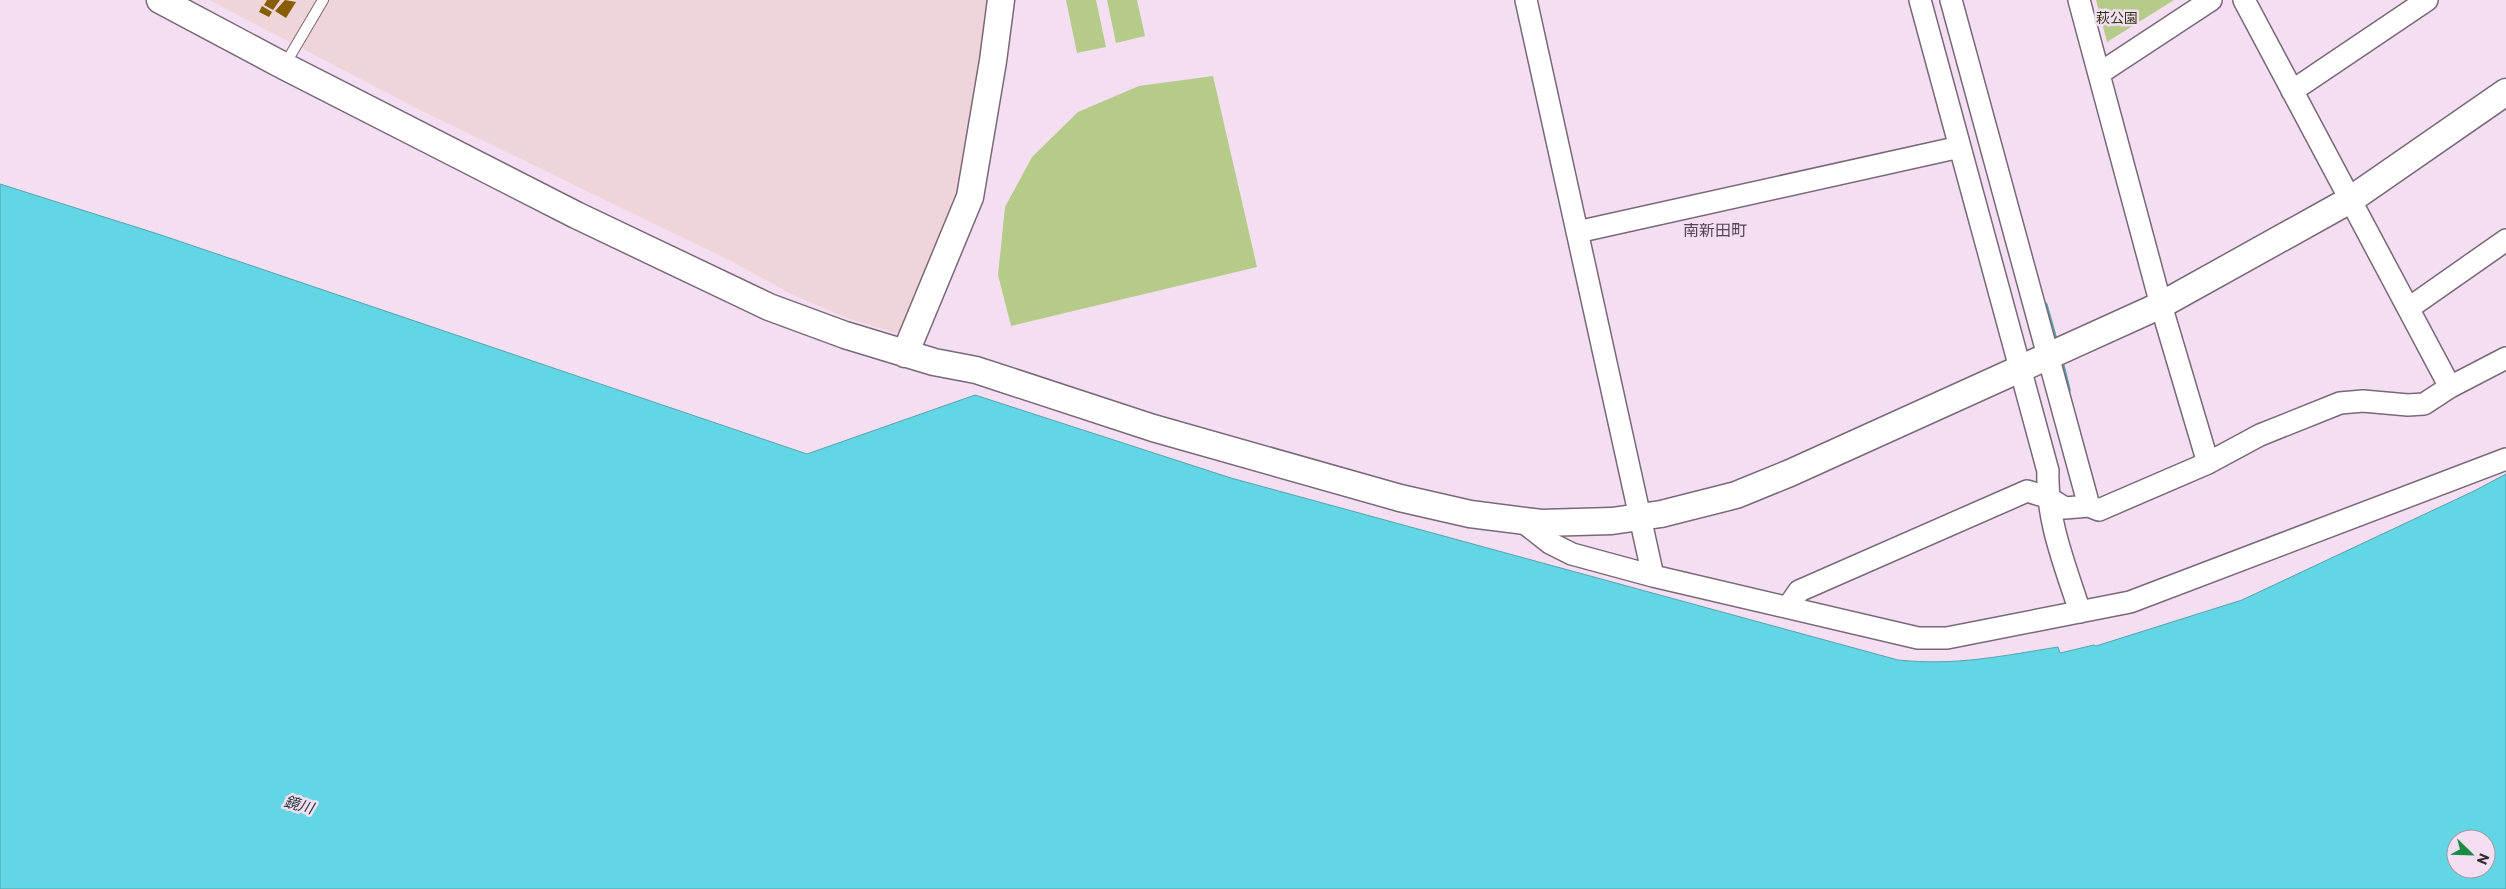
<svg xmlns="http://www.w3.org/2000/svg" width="2506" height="889" viewBox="0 0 2506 889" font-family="Commissioner,'Noto Sans JP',sans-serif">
  <rect width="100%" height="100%" fill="#f3dff1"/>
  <path fill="#efd5d9" d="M209,0H992L961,189L905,329L895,333L847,318L789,293L731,261L420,110Z"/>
  <path fill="#b6ca89" d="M1066,0H1096L1106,47L1077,53Z
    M1107,0H1137L1145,36L1116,43Z
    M2096,0H2174L2107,42Z
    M1213,76L1257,267L1011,326L998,275L1005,207L1032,157L1078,112L1139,86Z"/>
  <path fill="#62d6e4" stroke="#54a3ae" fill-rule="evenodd" d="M0,184L161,235L807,454L975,395L1231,478L1898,660C1957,666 2001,656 2058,647L2060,653L2094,645L2096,646L2242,600L2474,491L2506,474V889H0ZM2456,839H2486V869H2456Z"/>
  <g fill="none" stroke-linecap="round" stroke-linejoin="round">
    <path stroke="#54a3ae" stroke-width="5.5" d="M2045,305L2056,344
      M2060,358L2068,390"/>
  </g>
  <path fill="#875d01" d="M267,0H280L273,10L264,5Z
    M285,0L296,2L286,18L275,11Z
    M262,6L272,12L269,17L259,12Z"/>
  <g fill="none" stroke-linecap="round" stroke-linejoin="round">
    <g stroke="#796877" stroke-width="12">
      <path id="service" d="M284,66L323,0"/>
    </g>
    <g stroke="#796877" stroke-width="24">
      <path id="minor" d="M1526,0L1653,576
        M1920,0L2048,471C2046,520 2065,565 2080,612
        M1951,0L2089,506
        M2079,0L2161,305L2208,463
        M2244,0L2450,387
        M2100,73L2211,0
        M2292,91L2427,0
        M1577,232L1960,147
        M2409,308L2506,240
        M1522,521L1550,543L1572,554L1653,576L1918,638H1947L2130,602L2506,459
        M1788,607L1799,591L2027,491L2047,497L2065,508L2089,506L2099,510L2208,463L2260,435L2340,403L2363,401L2408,405L2424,404L2450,387L2506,358"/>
    </g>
    <g stroke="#796877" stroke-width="29">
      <path id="tertiary" d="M160,0L284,66L576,215L769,307L845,335L934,362L976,370L1153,428L1400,498L1470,514L1541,523L1612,521L1661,514L1736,495L1790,473L2161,305L2350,200L2506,92
        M905,354L970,197L993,61L1001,0"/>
    </g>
    <use href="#service" stroke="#fff" stroke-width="10"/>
    <use href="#minor" stroke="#fff" stroke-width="21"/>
    <use href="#tertiary" stroke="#fff" stroke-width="26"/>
  </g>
  <g text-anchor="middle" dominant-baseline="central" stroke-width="5" stroke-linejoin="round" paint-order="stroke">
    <g font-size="14" fill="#2d3615" stroke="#f3dff1">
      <text x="2117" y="17">萩公園</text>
    </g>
    <g font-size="15" font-style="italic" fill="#1e3336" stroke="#f3dff1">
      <text transform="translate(299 804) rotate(16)">鏡川</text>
    </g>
    <g font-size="16" fill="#554554" stroke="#f3dff1">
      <text x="1715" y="229">南新田町</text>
    </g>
  </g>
  <g transform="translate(2471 854) rotate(113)"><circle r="24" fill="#f3dff1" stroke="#a697a4"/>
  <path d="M0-4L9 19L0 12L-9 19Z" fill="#198b44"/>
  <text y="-8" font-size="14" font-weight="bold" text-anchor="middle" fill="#322b31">N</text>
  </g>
</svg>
